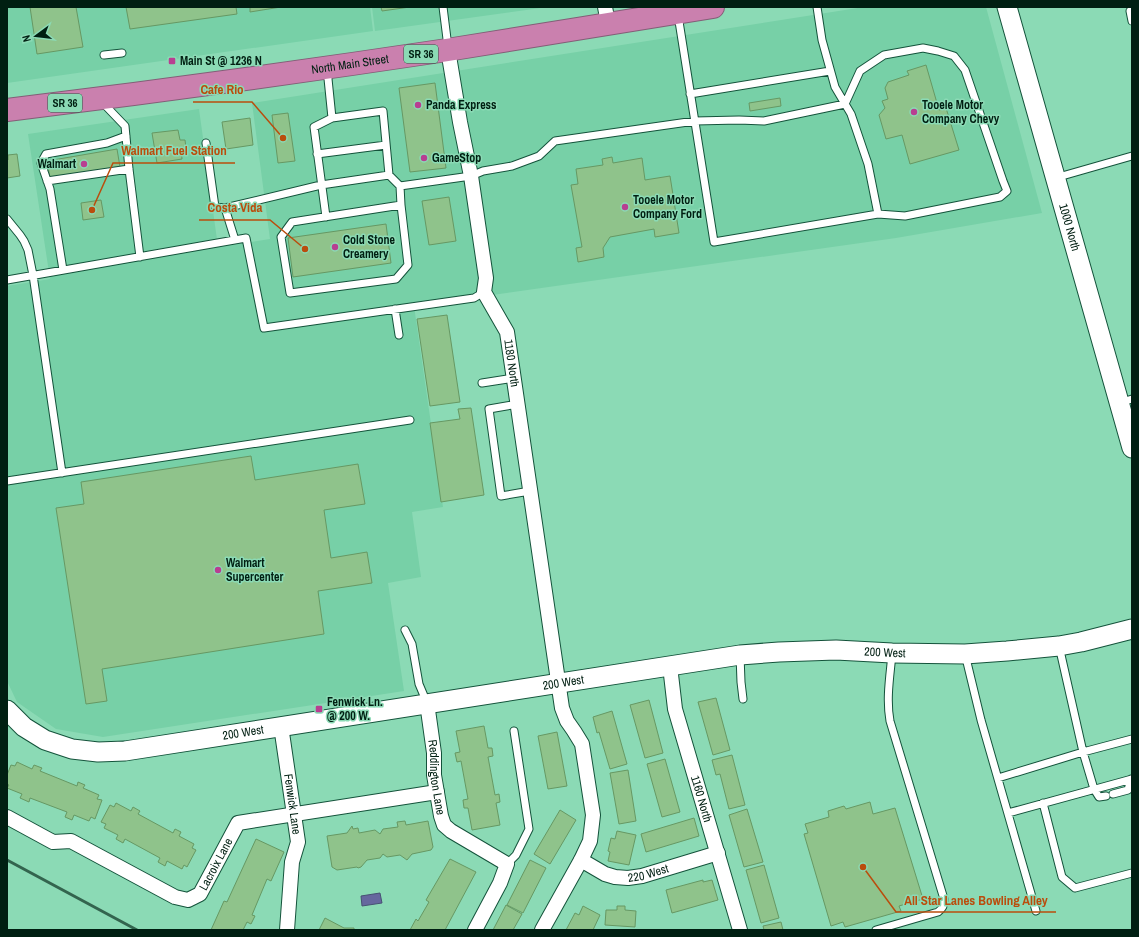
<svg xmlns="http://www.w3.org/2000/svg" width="1139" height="937" viewBox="0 0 1139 937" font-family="'Archivo Narrow',sans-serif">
  <rect width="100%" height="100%" fill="#8bdab5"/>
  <path fill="#77d0a7" d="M7,7H370L373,31L7,83Z
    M372,7H548L375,31Z
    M864,7H986L1042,213L896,238L414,306L443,507L412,512L421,577L388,583L404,691L103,737L56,729L17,702L7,681V286L50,279L28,134L199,109L218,247L270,239L252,103Z"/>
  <path fill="#66679e" stroke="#475174" d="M380,893L382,903L362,906L361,896Z"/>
  <path fill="#8fc38b" stroke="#669863" d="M30,7H76L83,47L37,54Z
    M126,7H236L237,14L130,29Z
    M250,7H281L250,12Z
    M381,7H410L382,11Z
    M926,65L939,110L946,108L959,150L910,164L902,135L886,139L879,115L885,108L882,101L888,99L885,88L888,82L909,75L907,71Z
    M435,83L446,168L410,172L399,88Z
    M780,98L781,106L750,111L749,103Z
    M288,113L295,161L278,163L272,115Z
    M250,118L253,145L226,149L222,122Z
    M178,130L180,140H185L186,148H181L182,159L157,163L152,133Z
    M117,149L120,167L50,178L47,161Z
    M17,154L20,176L7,178V160H8V155Z
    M612,157L613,163L642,158L645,180L670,176L679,233L655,237L654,229L610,237L603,248L604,257L578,262L576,248L582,247L571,185L578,184L576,169L603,165L602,159Z
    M449,197L456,241L429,245L422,201Z
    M101,200L104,217L83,220L81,203Z
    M386,224L391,263L293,277L288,238Z
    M447,315L460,402L430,406L417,319Z
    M471,408L484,495L441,502L430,423L460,419L458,409Z
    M251,456L255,480L358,464L365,504L324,510L331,558L367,552L372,583L318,591L324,634L102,669L107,701L86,704L56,508L84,504L81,482Z
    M716,698L730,750L713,755L698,702Z
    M649,700L663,753L645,758L630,705Z
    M612,711L627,764L610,769L599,732L597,733L593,717Z
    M484,726L488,748H492L493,756L488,757L495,795L499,794L500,802L496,803L500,825L472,830L468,808H464L463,800L468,799L461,761L457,762L455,753L460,752L456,731Z
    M557,732L567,786L548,789L538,736Z
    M732,755L745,805L729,809L720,774L716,775L712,760Z
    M665,759L680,812L662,817L647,764Z
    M17,762L32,769L34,765L42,768L40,771L77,786L78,782L85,785L83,788L99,795L97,799L102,800L95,819L91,817L89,821L74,815L72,820L65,817L67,812L30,798L29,802L20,798L22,794L7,788L9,785L7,784V775L11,765L15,766Z
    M628,770L636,821L619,824L610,773Z
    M870,802L873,814L895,808L923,899L899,906L901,911L845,927L843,922L831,926L804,834L808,833L805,824L829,817L828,811L844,806L846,809Z
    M116,803L131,811L133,807L140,811L138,814L173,833L175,829L181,832L179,836L194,844L192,848L196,850L187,867L184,865L182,869L167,861L165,866L158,862L160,858L125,839L123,843L116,839L118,835L104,828L106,824L101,822L110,805L114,807Z
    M747,809L763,862L744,867L729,815Z
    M560,810L576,820L550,864L534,854Z
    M694,818L699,836L646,852L641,834Z
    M405,821L406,825L428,821L433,847L431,850L412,854L407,860L400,855L387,857L383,854L380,858L367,860L361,867L358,868L357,867L337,870L332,867L327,836L347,833L352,826L353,829L358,828L359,833L375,830L380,834L383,829L398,827L397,822Z
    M617,831L636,835L629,865L608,861L610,852L608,851L611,838L615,839Z
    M256,839L284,852L271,881L267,879L252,915L255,916L251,924L247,922L243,930H211L224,901L227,902Z
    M450,859L476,872L445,930H410L416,919L418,921L429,902L426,900Z
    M530,860L546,868L523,913L507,905Z
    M764,865L779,918L761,923L746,870Z
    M703,880V882L712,880L718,900L672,913L666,890Z
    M506,905L522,914L513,930H493Z
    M583,906L600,915L593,930H566L575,913L579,915Z
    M617,906H625V910L636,911L635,927L605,925L606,910H617Z
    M325,918L344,928H354V930H319Z
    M781,922L783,930H764L763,926Z"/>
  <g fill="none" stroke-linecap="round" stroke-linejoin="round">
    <g stroke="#14533b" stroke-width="9">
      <path id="lane" d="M443,7L448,47
        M1132,11H1130L1132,21
        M678,15L714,242L878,214L868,164L851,114L835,87L822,40L817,7
        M104,55L122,53
        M690,94L830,71
        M102,102L125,126L129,169L140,257
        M332,118L383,111L389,175
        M206,143L215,207L225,208L235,240
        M317,154L386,145
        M1055,178L1132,156
        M47,181L129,169
        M400,186L471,176L483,171L512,166L539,156L555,141L695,121L739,120L764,121L845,104L860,71L884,55L923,48L938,51L954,56L965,70L1003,181L1007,191L1000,197L905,216L878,214
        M225,208L321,185L389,175L400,186L401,205L292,222L281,237L290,293L396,279L408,265L401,205
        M326,217L314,127L332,118L327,69
        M7,219L20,235L24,241L28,250L33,275L62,473
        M63,270L50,189L41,163L46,154L107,143L126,136
        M7,280L246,238L264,328L474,298L484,292
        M395,309L399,335
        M482,383L514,378
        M1119,403L1132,399
        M518,404L489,409L501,496L530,491
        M7,481L410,420
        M405,630L412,644L419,684L427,703
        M1059,646L1083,752L1094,789L1099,797L1106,796
        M965,654L981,720L1036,911
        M740,655L741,682L743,699
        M998,778L1083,752L1132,739
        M1113,794L1128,790L1131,779
        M1043,803L1062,877L1075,888L1132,873
        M1008,813L1132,779
        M507,864L516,855L529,829L514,731
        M876,930L938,912C943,908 944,906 944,899L890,721C886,699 890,676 892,654"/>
    </g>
    <g stroke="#14533b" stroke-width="16">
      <g id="street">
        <path d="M605,7L608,23"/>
        <path id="s1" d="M448,50L460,122L471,176L486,278L484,292L507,332L562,708L567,721L574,731L582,744L593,815L590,841L581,860L542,930"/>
        <path id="s2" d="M670,666L675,709L740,930"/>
        <path id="s3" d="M427,703L434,753V775L441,816L444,825L451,831L507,864L500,883L475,930"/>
        <path id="s4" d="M281,726L298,842L292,862L287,930"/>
        <path id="s5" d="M7,817L53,842L71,841L175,897L188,900L200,894L238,823L437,792"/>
        <path id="s6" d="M581,860L605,874L615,877L628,878L642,876L718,853"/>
      </g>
    </g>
    <g stroke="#14533b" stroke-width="21">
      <g id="secondary">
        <path id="s7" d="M1007,7L1132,448"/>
        <path id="s8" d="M7,710L24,727L45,740L72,749L98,752L125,751L740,655L779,652L836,650L892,653L965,654L1007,651L1059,646L1081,642L1132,629"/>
      </g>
    </g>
    <g stroke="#835e77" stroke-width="24">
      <g id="highway">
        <path id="s9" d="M7,110C154,92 301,72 447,50C536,36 624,21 713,7"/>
      </g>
    </g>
    <use href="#lane" stroke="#fff" stroke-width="7"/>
    <use href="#street" stroke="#fff" stroke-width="14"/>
    <use href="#secondary" stroke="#fff" stroke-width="19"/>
    <use href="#highway" stroke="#ca80ae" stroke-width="22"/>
    <path stroke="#33644e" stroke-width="3" d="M7,860L137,930"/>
  </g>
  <g fill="#b83e91" stroke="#8bdab5" stroke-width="1.5">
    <rect x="168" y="57" width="8" height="8" rx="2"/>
    <circle cx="418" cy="105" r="4"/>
    <circle cx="914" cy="112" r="4"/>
    <circle cx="424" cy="158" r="4"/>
    <circle cx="84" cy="164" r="4"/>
    <circle cx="625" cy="207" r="4"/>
    <circle cx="335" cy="247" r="4"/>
    <circle cx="218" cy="570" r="4"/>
    <rect x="315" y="705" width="8" height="8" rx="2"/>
  </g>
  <g text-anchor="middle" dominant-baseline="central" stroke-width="3" stroke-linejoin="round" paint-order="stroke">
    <g fill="#8bdab5" stroke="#2a5743" stroke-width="1">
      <rect x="404" y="45" width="34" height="18" rx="3"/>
      <rect x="48" y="94" width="34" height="18" rx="3"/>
    </g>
    <g font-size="11" font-weight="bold" fill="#001f12">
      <text x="421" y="54">SR 36</text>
      <text x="65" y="103">SR 36</text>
    </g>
    <g font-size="12" font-weight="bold" fill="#001f12" stroke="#8bdab5" text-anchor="start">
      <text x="180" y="61">Main St @ 1236 N</text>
      <text x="426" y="105">Panda Express</text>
      <text x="922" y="105">Tooele Motor<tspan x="922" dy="14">Company Chevy</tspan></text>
      <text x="432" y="158">GameStop</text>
      <text x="76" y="164" text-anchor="end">Walmart</text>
      <text x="633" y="200">Tooele Motor<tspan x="633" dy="14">Company Ford</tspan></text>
      <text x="343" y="240">Cold Stone<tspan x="343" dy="14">Creamery</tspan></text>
      <text x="226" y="563">Walmart<tspan x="226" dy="14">Supercenter</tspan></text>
      <text x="327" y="702">Fenwick Ln.<tspan x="327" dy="14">@ 200 W.</tspan></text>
    </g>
    <g font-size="12" fill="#001f12" stroke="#8bdab5">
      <text stroke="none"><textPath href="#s9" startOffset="346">North Main Street</textPath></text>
      <text stroke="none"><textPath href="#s7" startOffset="229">1000 North</textPath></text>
      <text stroke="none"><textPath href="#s1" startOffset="323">1180 North</textPath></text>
      <text stroke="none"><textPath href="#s8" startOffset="898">200 West</textPath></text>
      <text stroke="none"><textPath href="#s8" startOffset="574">200 West</textPath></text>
      <text stroke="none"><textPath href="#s8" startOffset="250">200 West</textPath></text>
      <text stroke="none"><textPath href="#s3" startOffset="75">Reddington Lane</textPath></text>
      <text stroke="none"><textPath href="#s2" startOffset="137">1160 North</textPath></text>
      <text stroke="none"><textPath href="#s4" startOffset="79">Fenwick Lane</textPath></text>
      <text stroke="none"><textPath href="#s5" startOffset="249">Lacroix Lane</textPath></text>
      <text stroke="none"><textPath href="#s6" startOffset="72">220 West</textPath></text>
    </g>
  </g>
  <path fill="none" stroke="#ba4d0d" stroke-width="1.5" d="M283 138L252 102H193M92 210L113 163H235M305 249L270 220H199M863 867L896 912H1056"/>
  <g fill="#ba4d0d" stroke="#8bdab5" stroke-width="1.5">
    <circle cx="283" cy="138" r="4"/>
    <circle cx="92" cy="210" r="4"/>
    <circle cx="305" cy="249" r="4"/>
    <circle cx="863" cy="867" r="4"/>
  </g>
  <g font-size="13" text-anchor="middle" font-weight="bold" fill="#ba4d0d" stroke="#8bdab5" stroke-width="3" stroke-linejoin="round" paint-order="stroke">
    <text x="222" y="94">Cafe Rio</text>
    <text x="174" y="155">Walmart Fuel Station</text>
    <text x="235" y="212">Costa Vida</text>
    <text x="976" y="905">All Star Lanes Bowling Alley</text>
  </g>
  <rect width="1139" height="937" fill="none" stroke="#001f12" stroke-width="16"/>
  <g transform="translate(36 36) rotate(255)" stroke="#8bdab5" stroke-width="3" paint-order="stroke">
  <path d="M0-3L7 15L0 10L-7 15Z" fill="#001f12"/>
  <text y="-6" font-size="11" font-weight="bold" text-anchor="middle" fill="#001f12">N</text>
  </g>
</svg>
